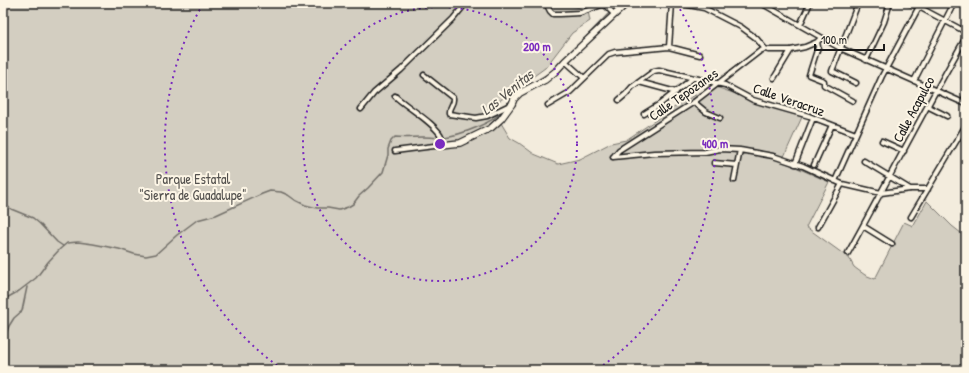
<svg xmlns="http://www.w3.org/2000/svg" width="969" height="373" viewBox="0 0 969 373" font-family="'Patrick Hand',sans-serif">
  <rect width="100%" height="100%" fill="#f3ecdd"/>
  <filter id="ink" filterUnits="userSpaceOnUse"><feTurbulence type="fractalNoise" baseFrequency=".025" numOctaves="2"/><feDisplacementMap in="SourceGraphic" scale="8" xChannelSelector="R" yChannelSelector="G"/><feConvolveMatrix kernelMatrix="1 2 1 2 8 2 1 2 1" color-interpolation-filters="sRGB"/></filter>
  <g filter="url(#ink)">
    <path fill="#d3cec1" stroke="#78756e" d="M3,3H565L588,11L590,21L572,33L545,68L495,104L498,118L510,138L519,143L534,154L558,164L580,159L611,143L626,140L684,101L713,86L802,117L782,161L829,182L806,227L849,258L854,267L858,270L865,275L875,279L904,222L913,226L927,201L952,226L966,237V370H3Z"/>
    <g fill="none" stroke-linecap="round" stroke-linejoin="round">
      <path stroke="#716e68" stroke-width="1.5" d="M587,36L613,9L617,3
        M526,87L546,75L556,67
        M3,203L11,209L33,218L40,224L57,242L63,246
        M3,300L19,291L36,278L48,262L60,249L67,243L78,242L93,244L119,249L134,254L146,256L156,254L177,235L197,220L216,215L262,194L270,191L281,192L288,195L295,200L305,205L317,208H328L339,210L348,207L353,204L359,196L368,188L383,172L388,155V149L391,141L395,137C404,138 413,137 423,137C430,137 437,138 444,137C461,135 492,123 503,111
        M3,342L9,326L14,318L22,311L27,287"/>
      <g stroke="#1c1c1c" stroke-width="7">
        <path id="street" d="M546,3L550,11L553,14H560L580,13L604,4
          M603,3L614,14
          M678,3L704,8L741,27L756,38L765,49L769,50H791L805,47L817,42L821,38
          M761,3L840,48L966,104
          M909,3L919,7L966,32
          M800,25L810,3
          M817,42L818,47L809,75L824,81V85L853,101
          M669,47L672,3
          M866,60L884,22L890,3
          M565,61L584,78
          M424,75L453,98C454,105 448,106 449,114L476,118L487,116L512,104
          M774,78L791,50
          M914,81L954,3
          M639,82L676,92
          M856,83L832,71L858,3
          M619,100L626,94L632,87L654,71L659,70L725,85L753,100L809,116L856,134
          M694,102L706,112L720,118
          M963,102L966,95
          M548,105L570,92L609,54L615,52L669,47L700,55
          M927,106L947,116
          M361,109L374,93L401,70L453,19L466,3
          M644,114L660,104L693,78
          M882,141L904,151
          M395,151L442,145C442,144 442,139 442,138C438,125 405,106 395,96
          M613,157L654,153L705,152L720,149L740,150L773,156L803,166L842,184L881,193L910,189H928
          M613,157L619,150L694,102L760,51L765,49
          M864,161L910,189
          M714,163L737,165
          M795,164L813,118
          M814,165L832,125
          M734,180L740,150
          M835,181L882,76L921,3
          M911,217L966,125
          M863,226L892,244
          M818,227L842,184
          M848,253C888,181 925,108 966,37"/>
      </g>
      <g stroke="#1c1c1c" stroke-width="8">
        <path id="secondary" d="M442,145L460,143L491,128L501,119L512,104L514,99L520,93L533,86L545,80L556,71L565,61L627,3"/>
      </g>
      <use href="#street" stroke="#fcf5e5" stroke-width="4"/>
      <use href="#secondary" stroke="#fcf5e5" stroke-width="5.5"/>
    </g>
  </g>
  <g fill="none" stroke="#7b2cbf" stroke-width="2" stroke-dasharray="2 4">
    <circle cx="440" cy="144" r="137"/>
    <path d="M282 369A275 275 0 0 1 203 4M677 4A275 275 0 0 1 598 369"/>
  </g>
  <g text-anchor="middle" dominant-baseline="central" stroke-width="4" stroke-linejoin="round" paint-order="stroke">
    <g font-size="14" fill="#1c1c1c" stroke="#fcf5e5">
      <text transform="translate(683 94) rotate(-35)">Calle Tepozanes</text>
      <text transform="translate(789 99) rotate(19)">Calle Veracruz</text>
      <text transform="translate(913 109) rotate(-62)">Calle Acapulco</text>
    </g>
    <g font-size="14" fill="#53514e" stroke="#fcf5e5">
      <text x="193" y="178">Parque Estatal<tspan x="193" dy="16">"Sierra de Guadalupe"</tspan></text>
    </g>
    <g font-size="15" font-style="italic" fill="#55534f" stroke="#fcf5e5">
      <text transform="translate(507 92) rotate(-39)">Las Venitas</text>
    </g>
  </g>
  <circle cx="440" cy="144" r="6" fill="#7b2cbf" stroke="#fcf5e5" stroke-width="2"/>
  <g font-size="12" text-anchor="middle" font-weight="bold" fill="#7b2cbf" stroke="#fcf5e5" stroke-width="4" stroke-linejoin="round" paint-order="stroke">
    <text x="537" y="51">200 m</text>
    <text x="715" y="148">400 m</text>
  </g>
  <rect width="969" height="373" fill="none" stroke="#fcf5e5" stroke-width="16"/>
  <rect x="8" y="8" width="953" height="357" fill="none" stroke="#1c1c1c" stroke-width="1.5" filter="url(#ink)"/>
  <path d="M815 44v6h69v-6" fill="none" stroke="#1c1c1c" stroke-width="2"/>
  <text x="821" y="44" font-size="12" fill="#1c1c1c" stroke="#fcf5e5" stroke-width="3" paint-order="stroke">100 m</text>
</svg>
